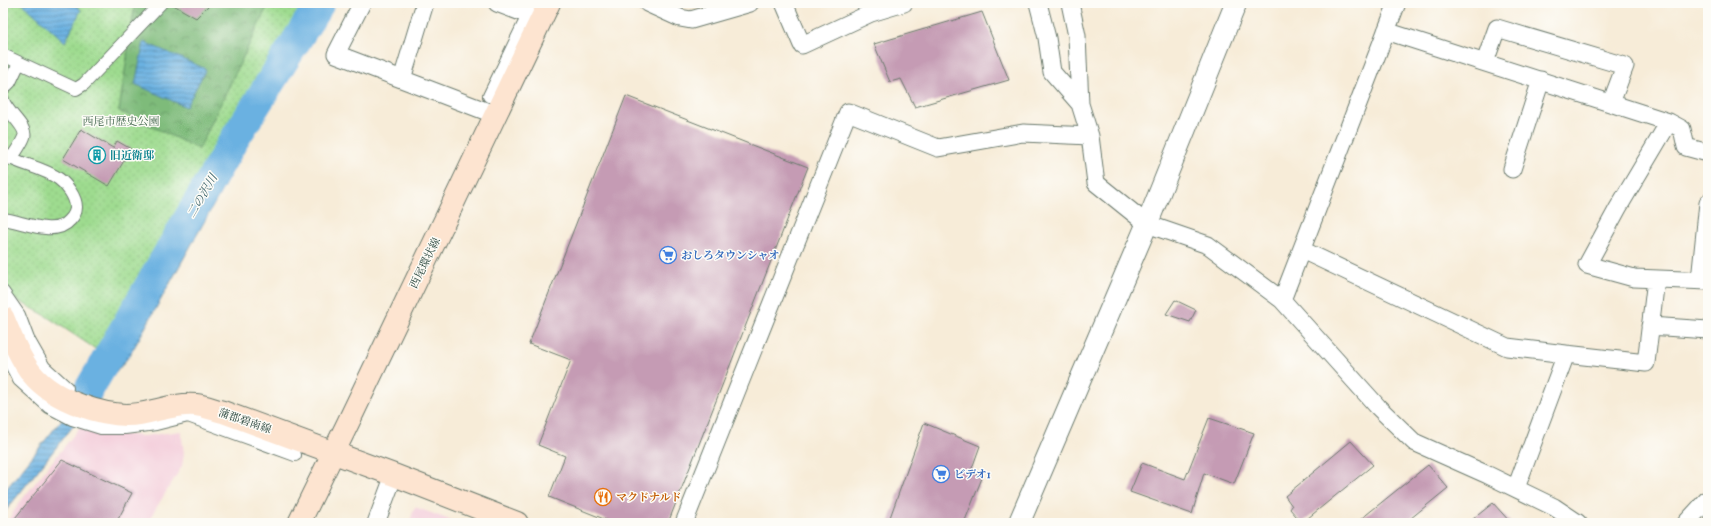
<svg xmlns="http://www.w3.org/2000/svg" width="1711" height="526" viewBox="0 0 1711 526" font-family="'IM FELL French Canon','Noto Serif JP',serif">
  <defs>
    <pattern id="grass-dots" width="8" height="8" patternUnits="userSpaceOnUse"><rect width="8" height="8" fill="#9edb8f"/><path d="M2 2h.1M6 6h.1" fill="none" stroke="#88bd7c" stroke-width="1.8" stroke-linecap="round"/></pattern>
    <pattern id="forest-crowns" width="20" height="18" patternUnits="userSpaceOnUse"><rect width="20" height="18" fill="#7ebb7a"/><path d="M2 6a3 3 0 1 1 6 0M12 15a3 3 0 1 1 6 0" fill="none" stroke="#679965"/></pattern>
    <pattern id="water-rules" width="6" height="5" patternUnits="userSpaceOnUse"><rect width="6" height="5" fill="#6ab1e1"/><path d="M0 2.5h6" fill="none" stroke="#5791b7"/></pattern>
  </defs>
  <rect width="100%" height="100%" fill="#fdfcf7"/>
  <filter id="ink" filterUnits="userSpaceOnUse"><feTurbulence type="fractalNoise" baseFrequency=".025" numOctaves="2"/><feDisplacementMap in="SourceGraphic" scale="8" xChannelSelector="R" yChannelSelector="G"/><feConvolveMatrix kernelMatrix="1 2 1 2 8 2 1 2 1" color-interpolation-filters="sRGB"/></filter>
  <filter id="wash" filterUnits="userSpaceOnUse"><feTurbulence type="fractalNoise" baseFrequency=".012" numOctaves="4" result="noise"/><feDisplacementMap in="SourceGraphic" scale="16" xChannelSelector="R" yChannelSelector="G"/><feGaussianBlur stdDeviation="0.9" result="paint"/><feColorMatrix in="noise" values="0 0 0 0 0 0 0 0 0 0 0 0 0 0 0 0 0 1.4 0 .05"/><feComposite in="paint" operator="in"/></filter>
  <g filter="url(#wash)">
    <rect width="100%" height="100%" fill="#f7ecd8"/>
    <path fill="#f4cfdc" d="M80,427L101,433L144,436L181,431L184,453L182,466L147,523H6L20,502Z
      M415,507L458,523H409Z"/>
    <path fill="url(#grass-dots)" stroke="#5e8c62" d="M3,3H323L121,366L43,314L3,293Z"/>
    <path fill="url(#forest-crowns)" stroke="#4e7c57" d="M135,3H269L199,149L119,111Z"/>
    <path fill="url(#water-rules)" stroke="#44778a" d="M22,3H73L81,10L65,42Z
      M317,3H326L130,355L3,514V493L119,348Z
      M144,42L206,69L186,107L135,84Z"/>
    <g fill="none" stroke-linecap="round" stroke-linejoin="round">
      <path stroke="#6ab1e1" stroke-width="30" d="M88,391L234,140L320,3"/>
    </g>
    <g id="blocks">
      <path fill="#c59bb4" d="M170,3H211L196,18Z
        M982,12L1009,80L915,107L901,79L890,82L874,44Z
        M626,96L808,167L668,523H614L549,497L565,456L538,445L571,360L529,344Z
        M81,129L113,148L117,141L131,149L109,186L63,159Z
        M1175,300L1196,310L1190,322L1166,314Z
        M1209,418L1254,433L1234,484L1204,473L1192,514L1130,492L1142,463L1185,479Z
        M924,423L980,446L971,471L982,478L964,523H888Z
        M1351,441L1373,465L1302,523L1290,509L1292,506L1285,496Z
        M62,460L132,493L116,523H11Z
        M1428,465L1448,488L1405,523H1356Z
        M1493,503L1511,523H1468Z"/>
    </g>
  </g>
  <g filter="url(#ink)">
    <use href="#blocks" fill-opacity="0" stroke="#6b7a6d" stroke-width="1"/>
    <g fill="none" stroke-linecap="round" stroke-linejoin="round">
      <g stroke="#6b7a6d" stroke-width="14">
        <path id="pedestrian" d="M3,55L76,89L84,84L161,3
          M3,89L10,82L19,63
          M489,96L534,3
          M3,100C6,112 28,127 24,137C21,145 15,152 11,159
          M3,154C22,166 41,166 59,179C66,184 76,197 76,207C76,213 74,216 70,220C55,238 22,221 3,219
          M3,292L19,315L28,339L44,367L67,388
          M3,350L19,380L49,407L72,419L101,428H125L156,424L188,416L295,455"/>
      </g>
      <g stroke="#6b7a6d" stroke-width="19">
        <path id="minor" d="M362,3L336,54L496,115
          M497,3L542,20
          M647,3L680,18L691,20L750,3
          M784,3L802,45L871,13L904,3
          M1038,3L1047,38L1052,72L1080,104
          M1070,3L1077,36L1080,104L1090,136L1096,183L1147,224L1208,245L1282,300L1378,407L1414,442L1488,475L1554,507L1578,523
          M1386,31L1669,122L1682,129L1686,147L1708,153
          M1485,62L1497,28L1625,66L1611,103
          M402,79L425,3
          M1669,122L1618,208L1587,265L1634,278L1708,281
          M1512,169L1541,80
          M1302,250L1507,347L1566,354
          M1700,280L1708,203
          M1282,300L1397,3
          M1650,326L1708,330
          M1516,488L1566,354L1646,363L1656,279
          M376,523L394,475
          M684,523L848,112L938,148L1023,133L1090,136
          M1686,523L1708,499"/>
      </g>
      <g stroke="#6b7a6d" stroke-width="23">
        <path id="tertiary" d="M1019,523L1147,224L1236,3"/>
      </g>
      <g stroke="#6b7a6d" stroke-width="24">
        <path id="secondary" d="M3,317C11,336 19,357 32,374C53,400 106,419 139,414C158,411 177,403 196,405C205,406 214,410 223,412L394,475L517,523
          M299,523L347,425L549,3"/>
      </g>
      <use href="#pedestrian" stroke="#fff" stroke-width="12"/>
      <use href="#minor" stroke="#fff" stroke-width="17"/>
      <use href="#tertiary" stroke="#fff" stroke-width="21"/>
      <use href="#secondary" stroke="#fde4d0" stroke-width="22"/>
    </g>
  </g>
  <defs>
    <g id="building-ring" transform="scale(0.9)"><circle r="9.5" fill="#fdfcf7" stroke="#0f9aa8" stroke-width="1.5"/><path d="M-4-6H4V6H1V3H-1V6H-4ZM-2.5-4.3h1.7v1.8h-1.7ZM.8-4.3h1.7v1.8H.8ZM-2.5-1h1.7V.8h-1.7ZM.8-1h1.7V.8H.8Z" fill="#0f9aa8"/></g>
    <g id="supermarket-ring" transform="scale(0.9)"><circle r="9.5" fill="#fdfcf7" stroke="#3f7fe0" stroke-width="1.5"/><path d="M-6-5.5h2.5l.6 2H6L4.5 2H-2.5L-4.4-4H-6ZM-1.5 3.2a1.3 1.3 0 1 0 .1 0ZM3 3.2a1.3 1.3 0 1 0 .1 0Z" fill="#3f7fe0"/></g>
    <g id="restaurant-ring" transform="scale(0.9)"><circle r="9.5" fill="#fdfcf7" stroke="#e8710a" stroke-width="1.5"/><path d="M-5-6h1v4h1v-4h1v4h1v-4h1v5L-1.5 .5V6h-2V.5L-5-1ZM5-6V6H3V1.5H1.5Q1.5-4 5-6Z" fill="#e8710a"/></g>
  </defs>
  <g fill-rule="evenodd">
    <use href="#building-ring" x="97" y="155"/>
    <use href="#supermarket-ring" x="668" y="255"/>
    <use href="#supermarket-ring" x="941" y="474"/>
    <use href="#restaurant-ring" x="603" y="497"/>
  </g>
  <g text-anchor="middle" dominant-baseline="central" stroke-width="3" stroke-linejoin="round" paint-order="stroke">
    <g font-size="11" fill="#3f644b" stroke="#fdfcf7">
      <text x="121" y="121">西尾市歴史公園</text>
    </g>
    <g font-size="11" font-weight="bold" fill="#0d838f" stroke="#fdfcf7" text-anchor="start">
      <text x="110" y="155">旧近衛邸</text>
    </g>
    <g font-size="11" font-weight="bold" fill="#366cbe" stroke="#fdfcf7" text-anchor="start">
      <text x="681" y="255">おしろタウンシャオ</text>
      <text x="954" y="474">ビデオ1</text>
    </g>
    <g font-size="11" fill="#1f3d34" stroke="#fdfcf7">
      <text transform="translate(425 263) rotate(-64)">西尾環状線</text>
      <text transform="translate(245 421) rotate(19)">蒲郡碧南線</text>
    </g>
    <g font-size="11" font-weight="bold" fill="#c56008" stroke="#fdfcf7" text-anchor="start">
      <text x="616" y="497">マクドナルド</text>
    </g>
    <g font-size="12" font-style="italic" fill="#366068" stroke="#fdfcf7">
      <text transform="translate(202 196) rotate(-60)">二の沢川</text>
    </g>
  </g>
  <rect width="1711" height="526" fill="none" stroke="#fdfcf7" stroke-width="16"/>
</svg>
